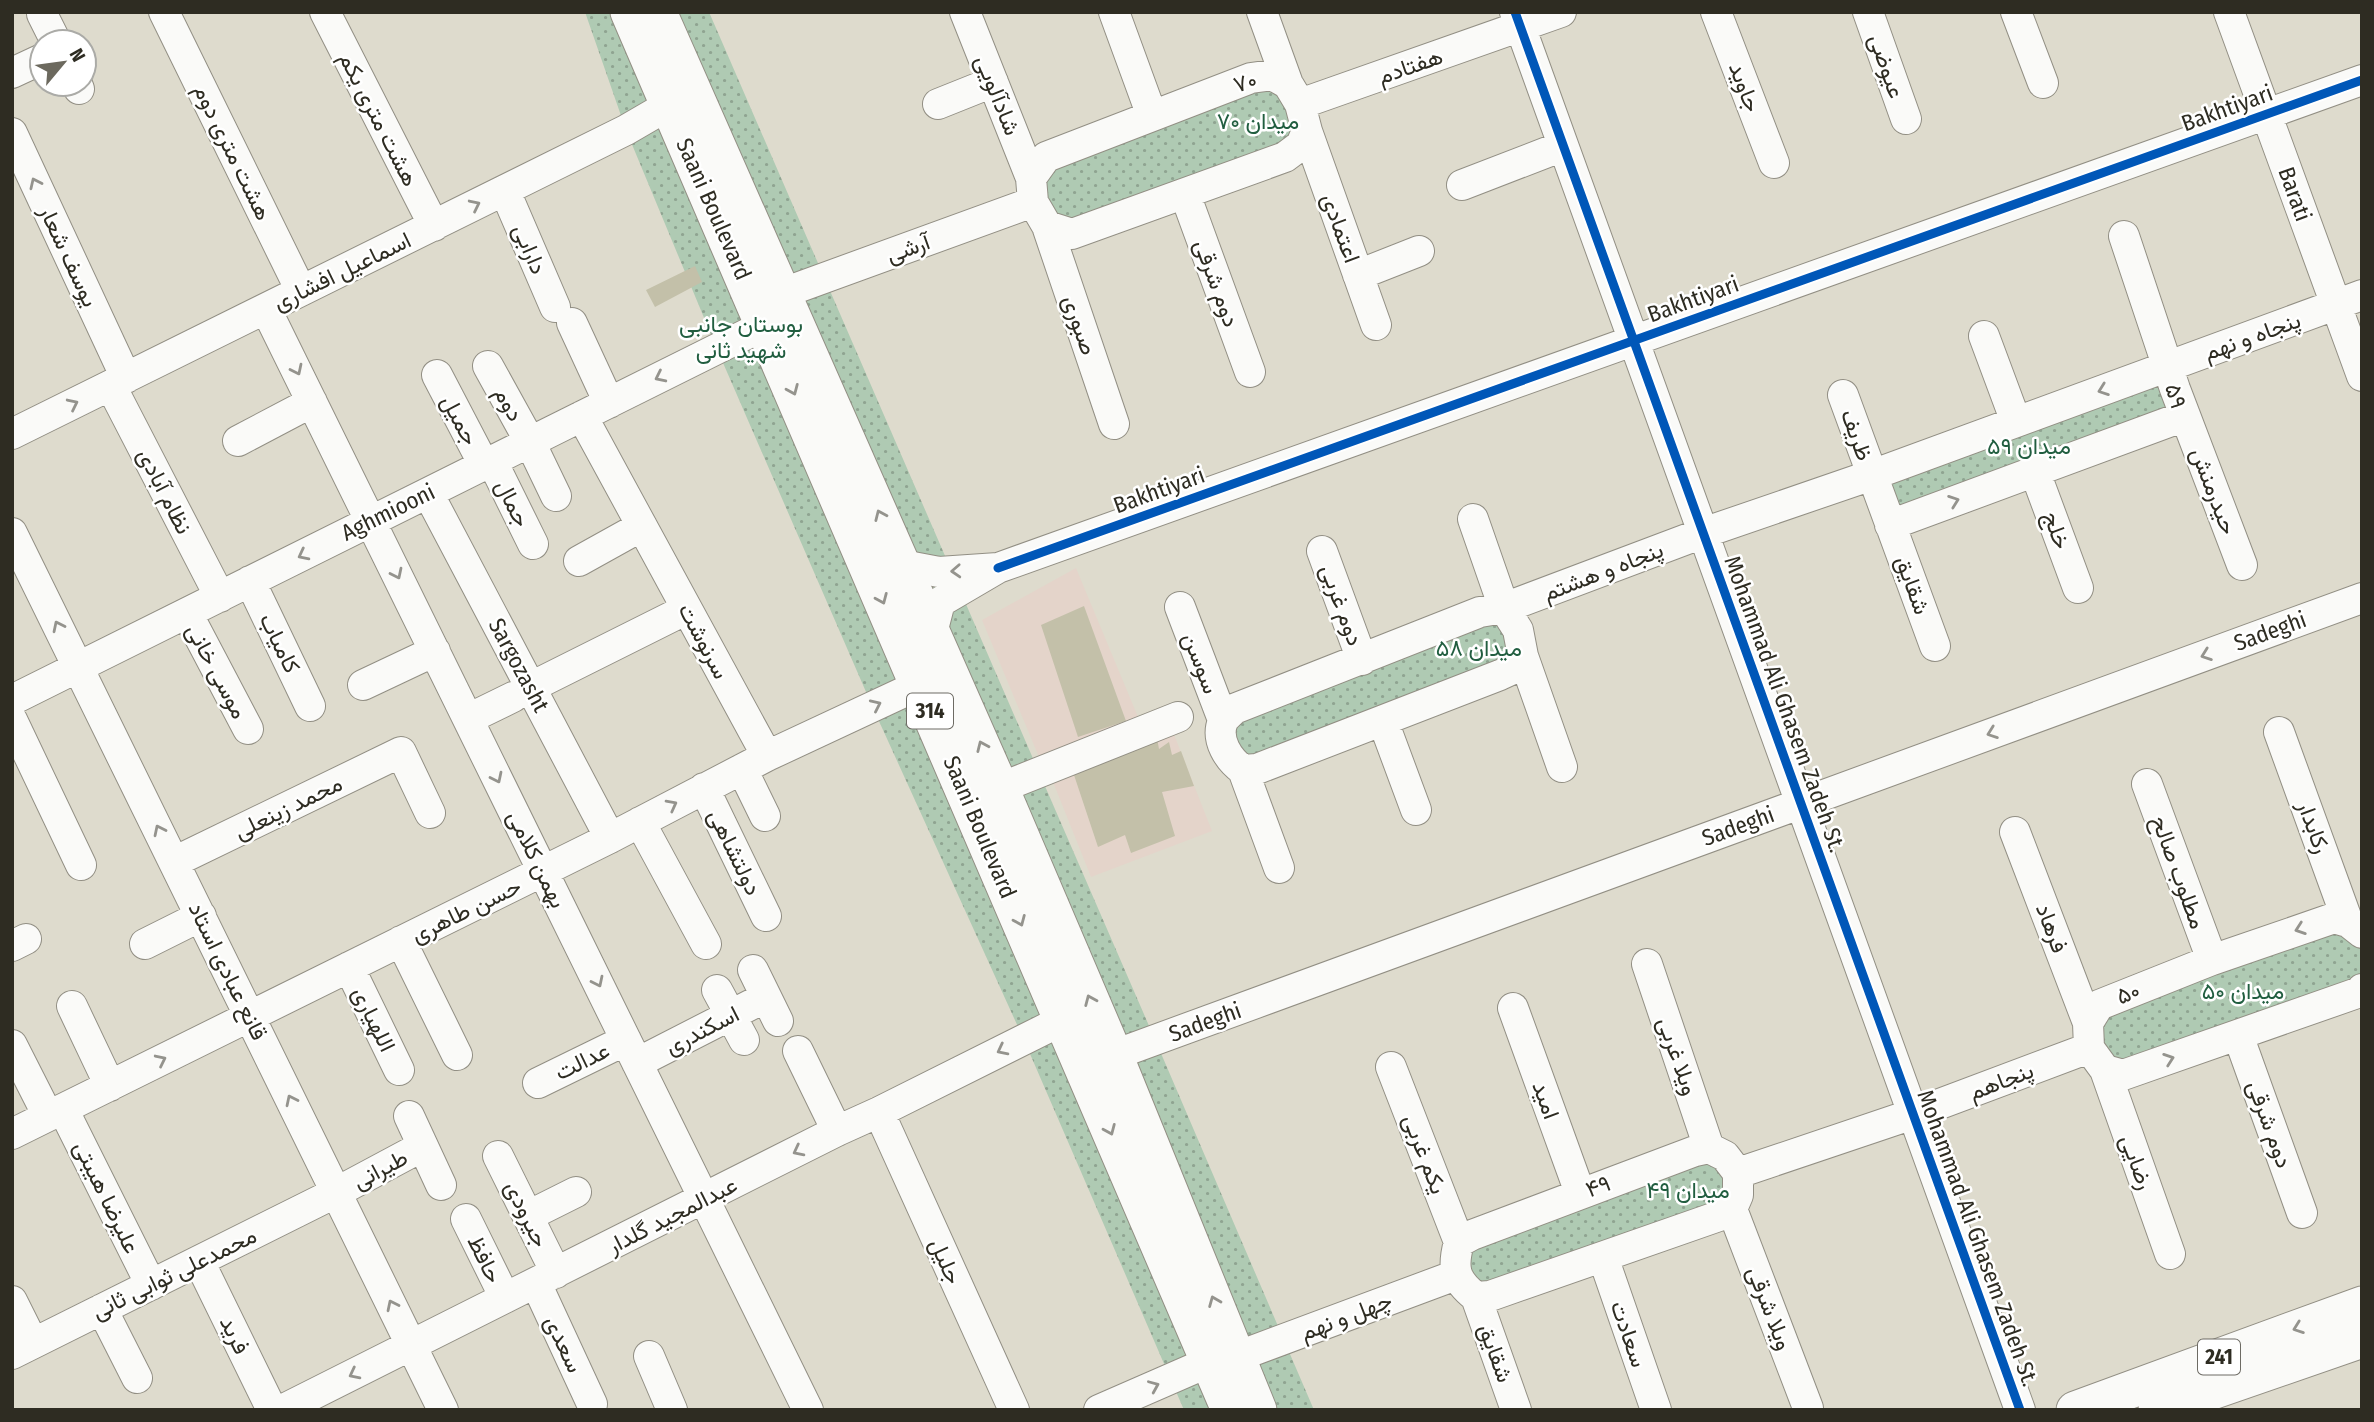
<svg xmlns="http://www.w3.org/2000/svg" width="2374" height="1422" viewBox="0 0 2374 1422" font-family="'Fira Sans Condensed',Vazirmatn,sans-serif">
  <defs>
    <pattern id="park-dots" width="8" height="8" patternUnits="userSpaceOnUse" patternTransform="scale(1.75)"><rect width="8" height="8" fill="#afcab3"/><path d="M2 2h.1M6 6h.1" fill="none" stroke="#8fa491" stroke-width="1.8" stroke-linecap="round"/></pattern>
  </defs>
  <rect width="100%" height="100%" fill="#dedbcd"/>
  <path fill="#e4d4ca" d="M1076,568L1143,729L1041,762L982,620Z
    M1173,732L1212,831L1091,877L1051,777Z"/>
  <path fill="url(#park-dots)" d="M585,12H629L1230,1410H1184L1024,1040L873,708L717,349L626,130Z
    M658,12H709L1163,1058L1314,1410H1264Z
    M1251,78L1300,105L1285,157L1047,226L1046,157Z
    M2167,366L2185,416L1890,525L1872,475Z
    M1491,610L1523,656L1243,770L1223,720Z
    M2334,918L2362,933V989L2105,1070L2099,1005Z
    M1709,1148L1738,1195L1476,1297L1459,1242Z"/>
  <path fill="#c3c0a9" d="M695,266L702,282L655,307L646,290Z
    M1084,606L1126,721L1078,737L1041,625Z
    M1157,738L1159,749L1169,742L1172,755L1181,751L1194,786L1162,792L1175,836L1131,853L1125,835L1098,847L1072,769Z"/>
  <g fill="none" stroke-linecap="round" stroke-linejoin="round">
    <g stroke="#928f84" stroke-width="32">
      <path id="minor" d="M164,12L301,291
        M325,12L434,226
        M965,12L1031,178
        M1114,12L1152,116
        M1262,12L1288,84
        M1515,12L2020,1410
        M1716,12L1774,163
        M1868,12L1906,119
        M2016,12L2043,83
        M2229,12L2362,376
        M42,14L56,42
        M12,73L42,59
        M1272,75L1288,84L1300,104L1307,131L1301,145L1285,157L1072,234L1047,226L1033,202L1031,178L1046,157L1251,78Z
        M77,84L79,89
        M938,104L993,82
        M1300,104L1561,12
        M1307,131L1376,325
        M12,133L126,378
        M1462,185L1563,146
        M505,191L555,307
        M1185,194L1250,372
        M1047,226L1114,424
        M2124,236L2175,389L2242,565
        M1358,275L1419,251
        M783,293L1033,202
        M266,309L808,1410
        M572,323L609,403
        M1984,336L2016,422
        M488,366L530,442L556,496
        M437,375L484,465
        M111,386L220,597
        M1843,395L1935,646
        M582,416L767,756
        M12,434L626,130L669,105
        M238,441L312,402
        M492,461L533,544
        M2035,472L2078,588
        M428,493L610,838
        M1473,519L1504,608L1703,533L1872,475L2362,295
        M1890,525L2185,416
        M12,533L443,1410
        M1322,551L1362,660
        M579,561L642,526
        M902,565L939,572L998,568L940,602L932,633
        M998,568L2362,80
        M250,581L310,706
        M1180,607L1223,720
        M1504,608L1518,630L1523,656L1513,669L1500,675L1257,769L1243,770C1229,760 1215,740 1223,721C1225,717 1231,713 1234,709L1480,612Z
        M187,613L248,729
        M1523,656L1562,767
        M363,685L435,651
        M531,687L687,609
        M12,700L765,325
        M468,719L513,697
        M12,720L81,865
        M1383,721L1416,810
        M2279,732L2348,922
        M742,769L765,816
        M1243,770L1279,868
        M2147,784L2212,960
        M704,788L766,916
        M1000,788L1178,717
        M640,822L706,944
        M2015,832L2088,1023
        M174,862L401,752L430,813
        M401,941L457,1055
        M145,944L201,916
        M12,946L26,939
        M1647,964L1709,1148
        M349,967L399,1070
        M753,970L778,1021
        M717,990L744,1040
        M72,1006L110,1086
        M1513,1008L1580,1193
        M2238,1035L2302,1213
        M12,1045L48,1116
        M798,1051L837,1131
        M1114,1055L2362,598
        M637,1063L766,997
        M1391,1067L1459,1242
        M2105,1070L2123,1075L2360,992L2362,989
        M538,1083L626,1040
        M63,1109L151,1285
        M879,1112L1014,1410
        M409,1116L441,1185
        M12,1134L610,838L767,756L919,685
        M1709,1148L1725,1156L1738,1173V1195L1732,1209L1719,1216L1490,1296L1476,1297C1454,1280 1452,1268 1459,1242L1472,1235L1695,1151Z
        M498,1156L556,1273
        M1738,1173L1913,1114L2089,1048
        M1732,1209L1808,1408
        M528,1216L576,1192
        M466,1219L505,1298
        M2170,1254L2105,1070L2089,1048L2088,1023L2099,1005L2212,960L2334,918L2348,922L2362,933
        M1603,1257L1656,1410
        M199,1261L272,1410
        M536,1283L592,1404
        M1476,1297L1516,1410
        M12,1301L33,1343
        M102,1309L137,1378
        M12,1354L337,1192L423,1146
        M649,1356L672,1410
        M1236,1357L1456,1275
        M282,1410L837,1131L879,1112L1063,1020
        M1099,1410L1209,1362"/>
    </g>
    <g stroke="#928f84" stroke-width="39">
      <path id="major" d="M629,12L1230,1410
        M658,12L1000,788L1114,1055L1258,1410
        M2075,1410L2362,1305
        M2157,1410L2362,1339"/>
    </g>
    <use href="#minor" stroke="#fafaf8" stroke-width="30"/>
    <use href="#major" stroke="#fafaf8" stroke-width="37"/>
    <g stroke="#fff" stroke-width="13">
      <path id="cycleway" d="M1515,12L2020,1410
        M998,568L2362,80"/>
    </g>
    <use href="#cycleway" stroke="#0057b8" stroke-width="9"/>
  </g>
  <defs><path id="oneway-chevron" d="M-2-3.5L2.5 0L-2 3.5" fill="none" stroke-width="1.6" stroke-linecap="round" stroke-linejoin="round" transform="scale(1.75)"/></defs>
  <g stroke="#94938d">
    <use href="#oneway-chevron" transform="translate(35 183) rotate(-115)"/>
    <use href="#oneway-chevron" transform="translate(475 205) rotate(-26)"/>
    <use href="#oneway-chevron" transform="translate(297 370) rotate(64)"/>
    <use href="#oneway-chevron" transform="translate(660 377) rotate(154)"/>
    <use href="#oneway-chevron" transform="translate(793 390) rotate(67)"/>
    <use href="#oneway-chevron" transform="translate(2103 390) rotate(160)"/>
    <use href="#oneway-chevron" transform="translate(73 404) rotate(-26)"/>
    <use href="#oneway-chevron" transform="translate(1954 501) rotate(-20)"/>
    <use href="#oneway-chevron" transform="translate(880 515) rotate(-114)"/>
    <use href="#oneway-chevron" transform="translate(303 555) rotate(153)"/>
    <use href="#oneway-chevron" transform="translate(956 571) rotate(177)"/>
    <use href="#oneway-chevron" transform="translate(397 574) rotate(64)"/>
    <use href="#oneway-chevron" transform="translate(882 599) rotate(67)"/>
    <use href="#oneway-chevron" transform="translate(58 626) rotate(-116)"/>
    <use href="#oneway-chevron" transform="translate(2206 655) rotate(160)"/>
    <use href="#oneway-chevron" transform="translate(876 705) rotate(-25)"/>
    <use href="#oneway-chevron" transform="translate(1992 733) rotate(160)"/>
    <use href="#oneway-chevron" transform="translate(982 746) rotate(-114)"/>
    <use href="#oneway-chevron" transform="translate(497 778) rotate(64)"/>
    <use href="#oneway-chevron" transform="translate(672 805) rotate(-28)"/>
    <use href="#oneway-chevron" transform="translate(159 830) rotate(-116)"/>
    <use href="#oneway-chevron" transform="translate(1020 921) rotate(67)"/>
    <use href="#oneway-chevron" transform="translate(2300 929) rotate(161)"/>
    <use href="#oneway-chevron" transform="translate(598 982) rotate(64)"/>
    <use href="#oneway-chevron" transform="translate(1090 1000) rotate(-113)"/>
    <use href="#oneway-chevron" transform="translate(1002 1050) rotate(153)"/>
    <use href="#oneway-chevron" transform="translate(2169 1059) rotate(-19)"/>
    <use href="#oneway-chevron" transform="translate(161 1060) rotate(-26)"/>
    <use href="#oneway-chevron" transform="translate(291 1100) rotate(-116)"/>
    <use href="#oneway-chevron" transform="translate(1110 1130) rotate(67)"/>
    <use href="#oneway-chevron" transform="translate(798 1151) rotate(153)"/>
    <use href="#oneway-chevron" transform="translate(1214 1301) rotate(-112)"/>
    <use href="#oneway-chevron" transform="translate(392 1305) rotate(-116)"/>
    <use href="#oneway-chevron" transform="translate(2298 1328) rotate(160)"/>
    <use href="#oneway-chevron" transform="translate(354 1374) rotate(153)"/>
    <use href="#oneway-chevron" transform="translate(1154 1386) rotate(-23)"/>
  </g>
  <g text-anchor="middle" dominant-baseline="central" stroke-width="5" stroke-linejoin="round" paint-order="stroke">
    <g fill="#fff" stroke="#6d6b64" stroke-width="2">
      <rect x="907" y="693.5" width="46" height="35" rx="5"/>
      <rect x="2198" y="1339.5" width="42" height="35" rx="5"/>
    </g>
    <g font-size="21" font-weight="bold" fill="#2e2c22">
      <text x="930" y="711">314</text>
      <text x="2219" y="1357">241</text>
    </g>
    <g font-size="23" fill="#2e2c22" stroke="#fff">
      <text transform="translate(1410 66) rotate(-19)">هفتادم</text>
      <text transform="translate(1887 66) rotate(71)">عیوضی</text>
      <text transform="translate(1245 82) rotate(-17)">۷۰</text>
      <text transform="translate(1745 87) rotate(69)">جاوید</text>
      <text transform="translate(998 95) rotate(68)">شادآلویی</text>
      <text transform="translate(2227 108) rotate(-20)">Bakhtiyari</text>
      <text transform="translate(379 119) rotate(63)">هشت متری یکم</text>
      <text transform="translate(233 152) rotate(64)">هشت متری دوم</text>
      <text transform="translate(2295 194) rotate(70)">Barati</text>
      <text transform="translate(714 209) rotate(66)">Saani Boulevard</text>
      <text transform="translate(1341 228) rotate(70)">اعتمادی</text>
      <text transform="translate(908 248) rotate(-20)">آرشی</text>
      <text transform="translate(530 249) rotate(67)">دارابی</text>
      <text transform="translate(69 256) rotate(65)">یوسف شعار</text>
      <text transform="translate(342 271) rotate(-26)">اسماعیل افشاری</text>
      <text transform="translate(1217 283) rotate(70)">دوم شرقی</text>
      <text transform="translate(1693 299) rotate(-20)">Bakhtiyari</text>
      <text transform="translate(1080 325) rotate(71)">صبوری</text>
      <text transform="translate(2252 336) rotate(-20)">پنجاه و نهم</text>
      <text transform="translate(2176 396) rotate(73)">۵۹</text>
      <text transform="translate(509 404) rotate(61)">دوم</text>
      <text transform="translate(460 420) rotate(62)">جمیل</text>
      <text transform="translate(1857 435) rotate(70)">ظریف</text>
      <text transform="translate(1159 490) rotate(-20)">Bakhtiyari</text>
      <text transform="translate(165 491) rotate(63)">نظام آبادی</text>
      <text transform="translate(2214 491) rotate(69)">حیدرمنش</text>
      <text transform="translate(513 503) rotate(63)">جمال</text>
      <text transform="translate(388 512) rotate(-26)">Aghmiooni</text>
      <text transform="translate(2057 530) rotate(70)">خلج</text>
      <text transform="translate(1603 571) rotate(-21)">پنجاه و هشتم</text>
      <text transform="translate(1913 585) rotate(70)">شقایق</text>
      <text transform="translate(1342 605) rotate(70)">دوم غربی</text>
      <text transform="translate(2270 631) rotate(-20)">Sadeghi</text>
      <text transform="translate(704 641) rotate(62)">سرنوشت</text>
      <text transform="translate(280 643) rotate(64)">کامیاب</text>
      <text transform="translate(1201 663) rotate(69)">سوسن</text>
      <text transform="translate(519 665) rotate(62)">Sargozasht</text>
      <text transform="translate(217 671) rotate(62)">موسی خانی</text>
      <text transform="translate(1785 704) rotate(70)">Mohammad Ali Ghasem Zadeh St.</text>
      <text transform="translate(288 807) rotate(-26)">محمد زینعلی</text>
      <text transform="translate(1738 826) rotate(-20)">Sadeghi</text>
      <text transform="translate(980 827) rotate(67)">Saani Boulevard</text>
      <text transform="translate(2314 827) rotate(70)">رکابدار</text>
      <text transform="translate(735 852) rotate(64)">دولتشاهی</text>
      <text transform="translate(537 859) rotate(64)">بهمن کلامی</text>
      <text transform="translate(2179 872) rotate(70)">مطلوب صالح</text>
      <text transform="translate(466 910) rotate(-26)">حسن طاهری</text>
      <text transform="translate(2052 928) rotate(69)">فرهاد</text>
      <text transform="translate(228 971) rotate(64)">قانع عبادی استاد</text>
      <text transform="translate(2128 993) rotate(-22)">۵۰</text>
      <text transform="translate(374 1019) rotate(64)">اللهیاری</text>
      <text transform="translate(1205 1022) rotate(-20)">Sadeghi</text>
      <text transform="translate(702 1030) rotate(-27)">اسکندری</text>
      <text transform="translate(1678 1056) rotate(71)">ویلا غربی</text>
      <text transform="translate(582 1061) rotate(-26)">عدالت</text>
      <text transform="translate(2001 1081) rotate(-21)">پنجاهم</text>
      <text transform="translate(1546 1100) rotate(70)">امید</text>
      <text transform="translate(2270 1124) rotate(70)">دوم شرقی</text>
      <text transform="translate(1425 1154) rotate(69)">یکم غربی</text>
      <text transform="translate(2137 1162) rotate(70)">رضایی</text>
      <text transform="translate(380 1169) rotate(-28)">طیرانی</text>
      <text transform="translate(1598 1186) rotate(-20)">۴۹</text>
      <text transform="translate(107 1197) rotate(64)">علیرضا هیبتی</text>
      <text transform="translate(527 1214) rotate(64)">جیرودی</text>
      <text transform="translate(672 1215) rotate(-27)">عبدالمجید گلدار</text>
      <text transform="translate(1978 1238) rotate(70)">Mohammad Ali Ghasem Zadeh St.</text>
      <text transform="translate(485 1259) rotate(64)">حافظ</text>
      <text transform="translate(946 1261) rotate(66)">جلیل</text>
      <text transform="translate(174 1273) rotate(-26)">محمدعلی ثوابی ثانی</text>
      <text transform="translate(1770 1308) rotate(69)">ویلا شرقی</text>
      <text transform="translate(1346 1316) rotate(-21)">چهل و نهم</text>
      <text transform="translate(1629 1334) rotate(71)">سعادت</text>
      <text transform="translate(235 1335) rotate(64)">فرید</text>
      <text transform="translate(564 1344) rotate(65)">سعدی</text>
      <text transform="translate(1496 1353) rotate(70)">شقایق</text>
    </g>
    <g font-size="23" fill="#215e40" stroke="#fff">
      <text x="1258" y="121">میدان ۷۰</text>
      <text x="741" y="324">بوستان جانبی<tspan x="741" dy="26">شهید ثانی</tspan></text>
      <text x="2029" y="446">میدان ۵۹</text>
      <text x="1479" y="648">میدان ۵۸</text>
      <text x="2243" y="991">میدان ۵۰</text>
      <text x="1688" y="1190">میدان ۴۹</text>
    </g>
  </g>
  <rect width="2374" height="1422" fill="none" stroke="#2e2c22" stroke-width="28"/>
  <g transform="translate(63 63) rotate(61)"><circle r="33" fill="#ffffff" stroke="#ababa7" stroke-width="2"/>
  <path d="M0-5L12 26L0 18L-12 26Z" fill="#6c695e"/>
  <text y="-10" font-size="19" font-weight="bold" text-anchor="middle" fill="#2e2c22">N</text>
  </g>
</svg>
